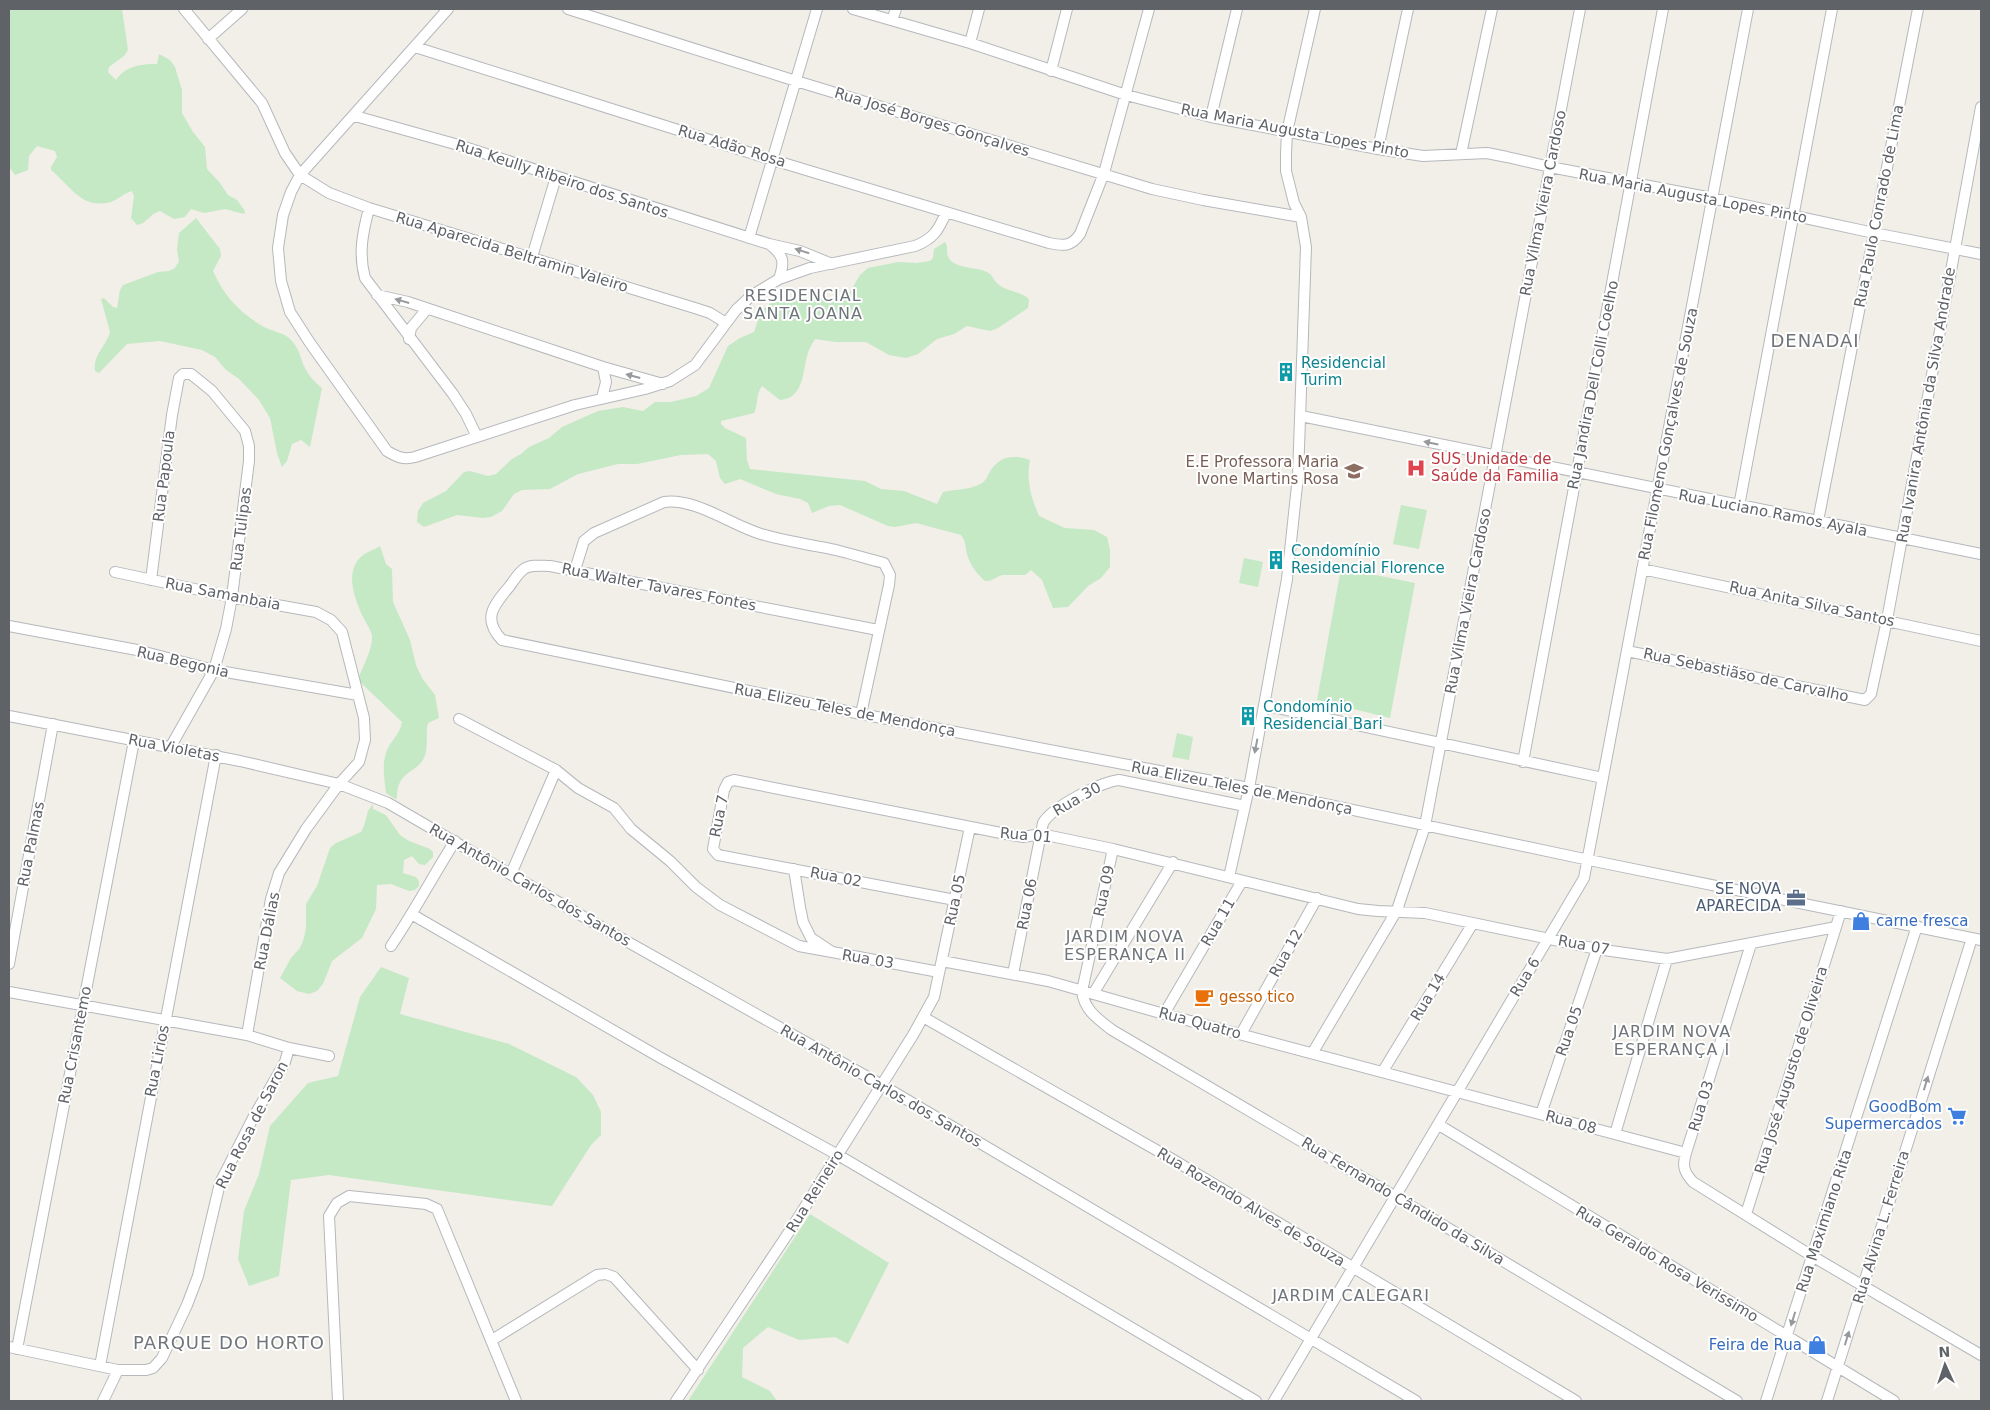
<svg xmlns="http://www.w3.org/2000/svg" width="1990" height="1410" viewBox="0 0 1990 1410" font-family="'DejaVu Sans',sans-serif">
  <rect width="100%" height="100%" fill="#f1efe8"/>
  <path fill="#c5e8c5" d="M13,9H122L128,50L124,56L109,67L108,72L116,80C126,66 140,64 157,64L159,54L170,60L175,67L182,90V113L193,132L205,147L207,169L220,183L228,195L237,200L245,211L244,214L225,209L204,213L191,209L185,217L174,219L160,211C148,215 148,223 137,225L131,218L134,196L132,191C124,193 119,199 111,202C81,210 70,185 51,170V167L57,157L55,151L37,146L29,156L28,170L15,175L9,167V11Z
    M196,218L220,249L221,256L213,271C224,296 240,313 264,327C272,331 285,333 291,340C298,347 300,355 303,364C307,373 314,382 322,388L310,447L301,440L292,444L287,461L282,467L277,453L270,418L259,400L239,379L226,370L215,357L202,350L160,341L127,344L99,373L95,371C92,356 107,345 110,332L101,299L104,298L113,307L117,308L120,290L123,285L158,272L169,271L175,268L179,261L177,250L179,233Z
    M945,242C949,247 945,254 950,260C959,269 977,267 987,272C993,275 993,280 998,284C1005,291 1020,291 1029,299L1028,308L998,328L990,331L967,326L954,334L937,339L918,354L906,358L889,355L866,342H836L815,339C813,343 809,348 808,353C802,371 805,398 780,400L762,386C755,396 759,403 754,413L721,421V424L725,428L746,438L747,460L750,469L865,481L881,489L904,491L937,504L943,492C956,489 971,490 982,483C987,480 988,474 991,470C1001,455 1014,455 1030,460C1026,481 1031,497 1039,516L1065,528L1094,530L1107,537L1110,550V567L1101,578L1088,586L1068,607L1053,608L1042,580L1031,570L1025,575H1002L989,581H985C977,574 970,565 967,554C965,546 966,541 961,535L916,523L895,527L888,526L840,505L829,506L812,513L808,503L800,499L776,494L740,479L725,484L720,478L716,461L708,454L681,455L637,464H618L578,474L550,489L522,490L514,494L502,511L491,517L483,518L457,515L424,527L417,522L418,511L423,503L446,491L464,472L470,471L488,476L496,474L512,459L521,454L529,447L549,438L562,427L598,411L623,407L643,411L655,402H671L696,396L709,388L728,346L740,338L754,332L761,311L771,303L820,298L839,299L850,292L860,275L868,268L898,262L917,263L930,261L933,258L934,249Z
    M1401,505L1427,510L1419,549L1393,544Z
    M380,546L386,564L392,569L393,602L410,640L416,665L422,678L435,695L439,718L428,723C425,734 429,747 424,758C416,774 397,770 397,798L395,799L386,793C384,776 381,761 389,746C394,738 401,731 402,722L358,680C362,667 373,650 372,636C371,630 365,621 362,615C354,597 344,570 363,555C368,551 375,550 380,546Z
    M1244,558L1263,562L1258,587L1239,583Z
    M1341,568L1415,583L1390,718L1317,700Z
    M1177,733L1193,737L1189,760L1172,757Z
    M373,804V809L386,815L400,835L409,841L430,849L433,852V857L425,865L419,864L412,856L404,860L403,873L416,877L419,881V886L415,890L409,891L391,884L377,885L376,909L362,938L332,961L323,984L317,991L309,994L297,991L280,978L291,958L300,948L304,938L306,928V904L317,886L330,848L336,843L361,832L364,826L368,811Z
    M381,967L409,978L400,1014L509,1044L576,1077L593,1095L601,1112V1135L591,1145L552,1206L329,1175L291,1180L279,1276L249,1286L238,1259L244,1211L259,1174L270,1126L308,1083L338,1076L360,997Z
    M810,1214L889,1263L848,1344L835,1337L799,1340L768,1327L743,1348L742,1377L770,1391L777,1401H688Z"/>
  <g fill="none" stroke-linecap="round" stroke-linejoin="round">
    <g stroke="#b5b8bc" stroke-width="12">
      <path id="minor" d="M184,9L262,103L285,153L300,175L329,193L369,208L698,309L710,313L726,323
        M448,9L300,175L291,192L283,215L278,248L281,281L290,312L310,343L387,451C397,457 403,460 415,457L575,405L645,389L670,381L695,365L736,310L751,296L779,279L810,268L915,246C933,239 938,231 946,213
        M568,9L796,81L1152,189L1203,200L1301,217
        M853,9L970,43L1126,95L1211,117L1378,149L1423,156L1487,153L1507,157L1550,167L1712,198L1874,233L1981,254
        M892,20L896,9
        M208,39L242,9
        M970,43L979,9
        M415,47L773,160L1049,243C1063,246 1071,247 1080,234L1104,173L1149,9
        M1051,71L1067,9
        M355,116L455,144L769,244L800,251L832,264
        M1211,117L1237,9
        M1378,149L1408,9
        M1461,154L1492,9
        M369,208C363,232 358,253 365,278L453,394L466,414L477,437
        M749,238L817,9
        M769,244C784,255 785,262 779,279
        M532,257L556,177
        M377,295L408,302L603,367L663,384
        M409,339L411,328L427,309
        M602,398L606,382L603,367
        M1301,416L1981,554
        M1739,506L1832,9
        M1818,521L1918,9
        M1642,569L1981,641
        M575,570L584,541L594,533L664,502C696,498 731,525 761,534C786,541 811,545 836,550C852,554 868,559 884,563L890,575L889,585L861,714
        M115,572L232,597L316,612L331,620L342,632L364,718L365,740L359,762L339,784L306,829L279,873L271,899L247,1035
        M151,580L172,415L179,378L183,374H191L212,391L245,431L249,446V461L232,597L226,629L214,670L171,746
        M9,626L137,650L214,670L358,695
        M878,630L550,566C542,566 531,564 524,569C518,573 513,582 509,587C493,606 482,619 502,640L861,714L1249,788L1589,860L1981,940
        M1627,651L1865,700L1871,694L1887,620L1981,107
        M1264,705L1603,778
        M9,716L240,761L339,784L388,803L596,924L882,1085L1416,1401
        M459,719L556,770L578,788L614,808L631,829L670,861L696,887L720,905L799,946L832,952
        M1523,762L1663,9
        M1113,849L1082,991C1084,1010 1098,1019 1112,1030L1396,1197L1737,1401
        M794,869L800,907L803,922L811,938L832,952L939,972
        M511,874L556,770
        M1229,877L1249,788L1287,579L1298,476L1306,247L1301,217L1294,203L1286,171V154L1287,132L1315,9
        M955,900L718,855L713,849L724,790L728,782L734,780L1006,834L1023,837L1041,834L1113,849L1358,909L1378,911L1425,913L1597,949L1667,959L1836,927L1841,911
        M413,915L661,1058L838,1155L1256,1401
        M1751,944L1686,1153C1682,1166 1684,1172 1693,1182L1812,1256L1981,1355
        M391,946C414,912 433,876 455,841
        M942,961L1048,981L1164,1014L1686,1153
        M9,964L53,724
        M1013,974L1043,823C1052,807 1101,782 1119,780L1245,806
        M9,992L247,1035L289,1048L329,1056
        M1093,994L1173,862
        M1164,1014L1242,881
        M923,1017L1172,1159L1576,1401
        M1241,1034L1317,898
        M1313,1052L1397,910L1425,826L1580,9
        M1383,1071L1473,923
        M1541,1114L1597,949
        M1439,1125L1894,1401
        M1615,1134L1667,959
        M1746,1214L1836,927
        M492,1340L597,1275L606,1274L614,1277L698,1370
        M9,1347L118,1370H146L153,1368L162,1358L187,1305L198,1276L220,1183L253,1118L285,1062L289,1048
        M17,1349L134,741
        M100,1366L216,755
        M103,1401L118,1370
        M338,1401L329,1216L337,1203L349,1196L426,1204L437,1209L516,1401
        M676,1401L791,1229L913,1035L934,997L970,827
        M1274,1401L1584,878L1748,9
        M1766,1401L1917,926
        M1827,1401L1972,938"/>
    </g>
    <use href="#minor" stroke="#fff" stroke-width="10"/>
  </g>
  <defs><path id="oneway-solid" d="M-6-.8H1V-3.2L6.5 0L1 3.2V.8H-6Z" transform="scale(1.25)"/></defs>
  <g fill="#979a9d">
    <use href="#oneway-solid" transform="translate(802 251) rotate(-163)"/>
    <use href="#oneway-solid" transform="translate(402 301) rotate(-164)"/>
    <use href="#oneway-solid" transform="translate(633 376) rotate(-165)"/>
    <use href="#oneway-solid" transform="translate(1431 443) rotate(-168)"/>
    <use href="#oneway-solid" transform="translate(1256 746) rotate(101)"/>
    <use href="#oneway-solid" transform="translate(1926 1083) rotate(-73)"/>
    <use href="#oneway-solid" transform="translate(1793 1319) rotate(107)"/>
    <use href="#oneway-solid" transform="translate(1847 1338) rotate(-73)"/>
  </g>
  <defs>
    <g id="building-bare" transform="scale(1.5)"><path d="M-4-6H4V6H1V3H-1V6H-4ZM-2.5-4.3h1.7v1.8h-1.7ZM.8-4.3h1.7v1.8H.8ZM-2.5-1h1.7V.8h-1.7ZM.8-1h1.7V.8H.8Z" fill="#0f9aa8" stroke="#fff" stroke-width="2.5" paint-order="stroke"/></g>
    <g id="hospital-bare" transform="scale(1.5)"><path d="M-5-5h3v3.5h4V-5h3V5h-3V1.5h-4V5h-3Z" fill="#e0444e" stroke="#fff" stroke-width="2.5" paint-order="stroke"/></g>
    <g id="school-bare" transform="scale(1.5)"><path d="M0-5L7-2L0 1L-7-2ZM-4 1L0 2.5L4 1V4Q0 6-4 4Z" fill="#8d6e63" stroke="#fff" stroke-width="2.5" paint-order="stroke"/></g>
    <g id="office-bare" transform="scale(1.5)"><path d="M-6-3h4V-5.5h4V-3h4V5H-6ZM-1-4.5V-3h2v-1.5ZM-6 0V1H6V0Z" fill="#5c6f8a" stroke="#fff" stroke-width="2.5" paint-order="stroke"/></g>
    <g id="shop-bare" transform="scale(1.5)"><path d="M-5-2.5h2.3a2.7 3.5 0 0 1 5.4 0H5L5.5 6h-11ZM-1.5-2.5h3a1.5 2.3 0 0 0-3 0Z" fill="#3f7fe0" stroke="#fff" stroke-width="2.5" paint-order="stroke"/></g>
    <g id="cafe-bare" transform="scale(1.5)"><path d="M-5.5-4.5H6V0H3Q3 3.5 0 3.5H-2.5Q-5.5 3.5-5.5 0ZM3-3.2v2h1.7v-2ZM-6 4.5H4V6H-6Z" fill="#e8710a" stroke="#fff" stroke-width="2.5" paint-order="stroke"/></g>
    <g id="supermarket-bare" transform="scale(1.5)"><path d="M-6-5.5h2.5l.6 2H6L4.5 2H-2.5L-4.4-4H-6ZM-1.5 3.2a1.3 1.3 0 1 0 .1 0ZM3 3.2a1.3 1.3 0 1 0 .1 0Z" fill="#3f7fe0" stroke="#fff" stroke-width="2.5" paint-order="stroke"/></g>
  </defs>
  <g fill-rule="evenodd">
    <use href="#building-bare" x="1286" y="372"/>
    <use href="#hospital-bare" x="1416" y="468"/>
    <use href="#school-bare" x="1354" y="471"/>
    <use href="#building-bare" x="1276" y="560"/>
    <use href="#building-bare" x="1248" y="716"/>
    <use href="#office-bare" x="1796" y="898"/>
    <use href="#shop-bare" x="1861" y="921"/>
    <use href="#cafe-bare" x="1204" y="997"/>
    <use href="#supermarket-bare" x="1957" y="1116"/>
    <use href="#shop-bare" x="1817" y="1345"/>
  </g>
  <g text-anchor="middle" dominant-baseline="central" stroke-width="4" stroke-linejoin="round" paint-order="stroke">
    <g font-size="15" fill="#5f6368" stroke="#fff">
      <text transform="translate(932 122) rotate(17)">Rua José Borges Gonçalves</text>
      <text transform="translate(1295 131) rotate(11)">Rua Maria Augusta Lopes Pinto</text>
      <text transform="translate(732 146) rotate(17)">Rua Adão Rosa</text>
      <text transform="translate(562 179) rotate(18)">Rua Keully Ribeiro dos Santos</text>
      <text transform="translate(1693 196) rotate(11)">Rua Maria Augusta Lopes Pinto</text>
      <text transform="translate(1543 203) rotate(-79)">Rua Vilma Vieira Cardoso</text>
      <text transform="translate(1879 206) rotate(-79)">Rua Paulo Conrado de Lima</text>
      <text transform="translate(512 252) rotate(17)">Rua Aparecida Beltramin Valeiro</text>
      <text transform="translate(1593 385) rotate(-79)">Rua Jandira Dell Colli Coelho</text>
      <text transform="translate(1926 405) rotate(-80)">Rua Ivanira Antônia da Silva Andrade</text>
      <text transform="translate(1668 434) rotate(-79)">Rua Filomeno Gonçalves de Souza</text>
      <text transform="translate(164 476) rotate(-83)">Rua Papoula</text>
      <text transform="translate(1773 513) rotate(11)">Rua Luciano Ramos Ayala</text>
      <text transform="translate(241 529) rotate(-83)">Rua Tulipas</text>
      <text transform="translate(659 587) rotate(11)">Rua Walter Tavares Fontes</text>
      <text transform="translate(223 594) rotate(11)">Rua Samanbaia</text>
      <text transform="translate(1468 601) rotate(-79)">Rua Vilma Vieira Cardoso</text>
      <text transform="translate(1812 604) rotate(12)">Rua Anita Silva Santos</text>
      <text transform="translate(183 662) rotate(13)">Rua Begonia</text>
      <text transform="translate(1746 675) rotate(12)">Rua Sebastiãso de Carvalho</text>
      <text transform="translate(845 710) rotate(11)">Rua Elizeu Teles de Mendonça</text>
      <text transform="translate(174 748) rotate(11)">Rua Violetas</text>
      <text transform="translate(1242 788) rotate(11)">Rua Elizeu Teles de Mendonça</text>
      <text transform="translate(1077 799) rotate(-30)">Rua 30</text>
      <text transform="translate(719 816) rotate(-79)">Rua 7</text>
      <text transform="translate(1026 835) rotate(5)">Rua 01</text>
      <text transform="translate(31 844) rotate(-79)">Rua Palmas</text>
      <text transform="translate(836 877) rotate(11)">Rua 02</text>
      <text transform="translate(530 885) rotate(30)">Rua Antônio Carlos dos Santos</text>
      <text transform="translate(1104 891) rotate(-78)">Rua 09</text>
      <text transform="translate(955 900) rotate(-78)">Rua 05</text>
      <text transform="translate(1027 904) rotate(-79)">Rua 06</text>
      <text transform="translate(1218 922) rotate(-60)">Rua 11</text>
      <text transform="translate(267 931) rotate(-79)">Rua Dálias</text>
      <text transform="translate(1584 945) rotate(11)">Rua 07</text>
      <text transform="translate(1286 953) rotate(-61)">Rua 12</text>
      <text transform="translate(868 959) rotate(10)">Rua 03</text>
      <text transform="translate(1525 977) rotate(-59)">Rua 6</text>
      <text transform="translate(1428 997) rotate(-59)">Rua 14</text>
      <text transform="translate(1200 1023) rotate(15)">Rua Quatro</text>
      <text transform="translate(1569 1031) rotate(-71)">Rua 05</text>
      <text transform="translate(75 1045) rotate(-79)">Rua Crisantemo</text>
      <text transform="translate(157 1061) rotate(-79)">Rua Lirios</text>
      <text transform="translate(1791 1070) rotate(-73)">Rua José Augusto de Oliveira</text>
      <text transform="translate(881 1086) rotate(30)">Rua Antônio Carlos dos Santos</text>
      <text transform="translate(1701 1106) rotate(-73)">Rua 03</text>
      <text transform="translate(1571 1122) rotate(15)">Rua 08</text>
      <text transform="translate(252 1125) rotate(-63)">Rua Rosa de Saron</text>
      <text transform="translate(815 1191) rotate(-58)">Rua Reineiro</text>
      <text transform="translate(1403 1201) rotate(31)">Rua Fernando Cândido da Silva</text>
      <text transform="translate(1251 1207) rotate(31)">Rua Rozendo Alves de Souza</text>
      <text transform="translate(1824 1221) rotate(-72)">Rua Maximiano Rita</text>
      <text transform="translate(1881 1227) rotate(-73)">Rua Alvina L. Ferreira</text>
      <text transform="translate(1667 1264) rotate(31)">Rua Geraldo Rosa Verissimo</text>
    </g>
    <g font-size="15" fill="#0d838f" stroke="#fff" text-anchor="start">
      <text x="1301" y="363">Residencial<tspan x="1301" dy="17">Turim</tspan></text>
      <text x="1291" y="551">Condomínio<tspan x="1291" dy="17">Residencial Florence</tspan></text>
      <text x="1263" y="707">Condomínio<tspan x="1263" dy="17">Residencial Bari</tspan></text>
    </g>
    <g font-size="15" fill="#be3a42" stroke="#fff" text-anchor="start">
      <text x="1431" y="459">SUS Unidade de<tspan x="1431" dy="17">Saúde da Familia</tspan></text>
    </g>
    <g font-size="15" fill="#785e54" stroke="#fff" text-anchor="end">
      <text x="1339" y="462">E.E Professora Maria<tspan x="1339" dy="17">Ivone Martins Rosa</tspan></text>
    </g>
    <g font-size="15" fill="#4e5e75" stroke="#fff" text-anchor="end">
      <text x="1781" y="889">SE NOVA<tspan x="1781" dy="17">APARECIDA</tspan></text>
    </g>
    <g font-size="15" fill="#366cbe" stroke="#fff" text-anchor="end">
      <text x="1876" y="921" text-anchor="start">carne fresca</text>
      <text x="1942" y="1107">GoodBom<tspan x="1942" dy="17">Supermercados</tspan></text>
      <text x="1802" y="1345">Feira de Rua</text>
    </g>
    <g font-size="15" fill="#c56008" stroke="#fff" text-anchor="start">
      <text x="1219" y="997">gesso tico</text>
    </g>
    <g font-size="16" letter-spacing="1" fill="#70757a" stroke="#fff">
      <text x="803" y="295">RESIDENCIAL<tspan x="803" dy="18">SANTA JOANA</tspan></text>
      <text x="1125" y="936">JARDIM NOVA<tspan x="1125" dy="18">ESPERANÇA II</tspan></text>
      <text x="1672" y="1031">JARDIM NOVA<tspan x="1672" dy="18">ESPERANÇA I</tspan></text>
      <text x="1351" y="1295">JARDIM CALEGARI</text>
    </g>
    <g font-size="18" letter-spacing="1" fill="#70757a" stroke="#fff">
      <text x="1815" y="340">DENADAI</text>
      <text x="229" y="1342">PARQUE DO HORTO</text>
    </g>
  </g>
  <rect width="1990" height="1410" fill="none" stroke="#5f6368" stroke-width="20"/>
  <g transform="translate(1945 1365) rotate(357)" stroke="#ffffff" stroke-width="4" paint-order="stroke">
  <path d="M0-4L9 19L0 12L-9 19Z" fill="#5f6368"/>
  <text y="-8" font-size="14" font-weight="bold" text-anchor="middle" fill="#5f6368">N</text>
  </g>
</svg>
